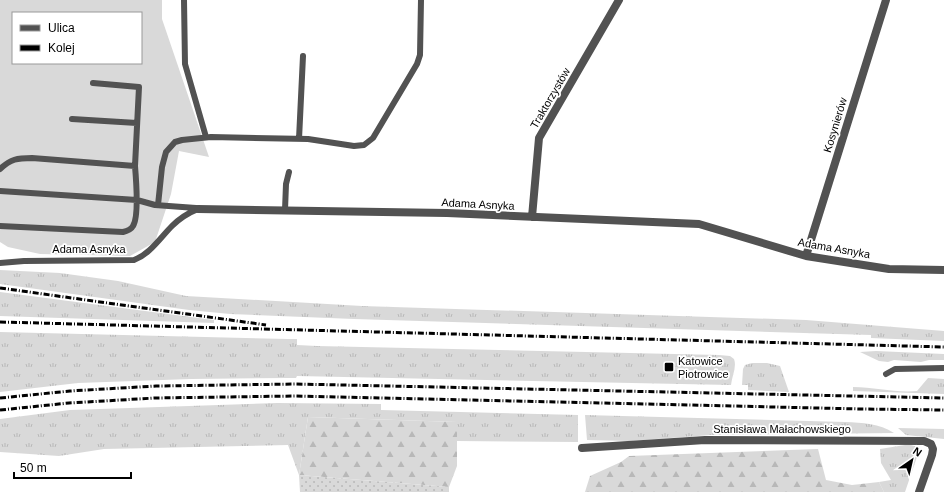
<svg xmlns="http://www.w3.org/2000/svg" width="944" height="492" viewBox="0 0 944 492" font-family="Helvetica,sans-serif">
  <defs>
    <pattern id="grass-tufts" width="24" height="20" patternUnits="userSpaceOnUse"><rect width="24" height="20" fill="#d9d9d9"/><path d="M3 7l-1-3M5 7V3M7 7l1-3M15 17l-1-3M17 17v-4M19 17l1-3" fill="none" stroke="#b8b8b8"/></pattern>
    <pattern id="forest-firs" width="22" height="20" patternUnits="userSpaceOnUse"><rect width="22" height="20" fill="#d9d9d9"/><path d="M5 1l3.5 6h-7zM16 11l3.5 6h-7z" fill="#b8b8b8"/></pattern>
    <pattern id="garden-dots" width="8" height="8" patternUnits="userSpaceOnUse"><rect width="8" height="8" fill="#d9d9d9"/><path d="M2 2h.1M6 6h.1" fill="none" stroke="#b8b8b8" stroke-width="1.8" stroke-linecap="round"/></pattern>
  </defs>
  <rect width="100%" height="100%" fill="#fff"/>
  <path fill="url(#grass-tufts)" d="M0,270L60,273L118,281L186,296L362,306L806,320L944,331V341L871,338V335L354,319L230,314L189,310L0,284Z
    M0,292L214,320V323L0,316Z
    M0,332L288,339H297V345L317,346L719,355L730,356L734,359C737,367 732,376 731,385L297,376L296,378H287L191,379L78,383L0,392Z
    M876,351L944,354V360H929L921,362L894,360L888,362L879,361L860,352Z
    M752,363H767L780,366L789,392L748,390V385H742L743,369L745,365Z
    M928,378L944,379V394L853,391V387C875,387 895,393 917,391Z
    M277,403L381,404V410L578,415V442L457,441L456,422L308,417L299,475L288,445L104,449L59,456L0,452V419L70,410Z
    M585,415L845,422C863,423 879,423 894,433L711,435L629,441L587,440Z
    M898,428L944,429V439L906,435Z
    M905,445C912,445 916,445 919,451L905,492H884L879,482L891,480L881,463L880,449Z"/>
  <path fill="url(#forest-firs)" d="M308,417L457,422V466L449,487L299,475Z
    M818,449L826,480L852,485L879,482L884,492H585L590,476L621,462L629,456Z"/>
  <path fill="url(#garden-dots)" d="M299,475L449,487V492H300Z"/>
  <path fill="#d9d9d9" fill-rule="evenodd" d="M0,0H162V19L209,157L179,151L171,194L155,242L130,256L40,254L8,247L0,242ZM13,13H141V63H13Z"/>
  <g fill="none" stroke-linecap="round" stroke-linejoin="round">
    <path stroke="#525252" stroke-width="6" d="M184,0L185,64L206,137
      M93,83L139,87L135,166
      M72,119L137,123
      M299,139L303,56
      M0,169C11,159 17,158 32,158L135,166C136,178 139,217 133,226C131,230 127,231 123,232L0,226
      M0,191L137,200L155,205L196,208
      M158,205L162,167L166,152L175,142L182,140L211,137L308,139L354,146L364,145L373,138L417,64L420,55L421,0
      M285,210L286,184L289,172
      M0,263L24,261L134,260C150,254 160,238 172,226C180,218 188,213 198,209
      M886,374L895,369L944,368"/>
    <path stroke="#525252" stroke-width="8" d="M198,209L447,213L699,224L806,256L889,269L944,270
      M532,217L539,138L619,0
      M806,256L886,0
      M582,448L705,440L924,441L931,444L933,449L932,455L919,492"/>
    <path stroke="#000" stroke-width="3" stroke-dasharray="6 2 1 2" stroke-linecap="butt" d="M0,288L266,325
      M0,322L944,347
      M0,398L70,391L156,386L296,384L944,398
      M0,410L69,403L155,398L295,396L862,409L944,410"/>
  </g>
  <rect fill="#000" stroke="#fff" stroke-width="1.5" x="664" y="362" width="10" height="10" rx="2"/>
  <g text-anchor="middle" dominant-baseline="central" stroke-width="3.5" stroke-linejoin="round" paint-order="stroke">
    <g font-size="11" fill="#000" stroke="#fff">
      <text transform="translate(550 98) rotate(-60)">Traktorzystów</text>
      <text transform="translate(835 125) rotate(-73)">Kosynierów</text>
      <text transform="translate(478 204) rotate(3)">Adama Asnyka</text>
      <text transform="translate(834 248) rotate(10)">Adama Asnyka</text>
      <text x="89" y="249">Adama Asnyka</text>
      <text x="782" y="429">Stanisława Małachowskiego</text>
    </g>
    <g font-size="11" fill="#000" stroke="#fff" text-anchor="start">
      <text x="678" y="361">Katowice<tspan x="678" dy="13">Piotrowice</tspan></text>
    </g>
  </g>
  <rect x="12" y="12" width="130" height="52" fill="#ffffff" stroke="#999999"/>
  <rect x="20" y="25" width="20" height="6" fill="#525252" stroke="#999999"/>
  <text x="48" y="32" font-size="12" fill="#000000">Ulica</text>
  <rect x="20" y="45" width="20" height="6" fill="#000000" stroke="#999999"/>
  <text x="48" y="52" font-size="12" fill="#000000">Kolej</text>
  <g transform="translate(912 460) rotate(34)" stroke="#ffffff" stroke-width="3" paint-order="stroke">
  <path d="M0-3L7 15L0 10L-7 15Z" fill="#000000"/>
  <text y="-6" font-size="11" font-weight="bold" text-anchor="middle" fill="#000000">N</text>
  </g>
  <path d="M14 472v6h117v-6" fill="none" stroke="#000000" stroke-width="2"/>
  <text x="20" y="472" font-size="12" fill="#000000" stroke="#ffffff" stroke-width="3" paint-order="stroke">50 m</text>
</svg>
